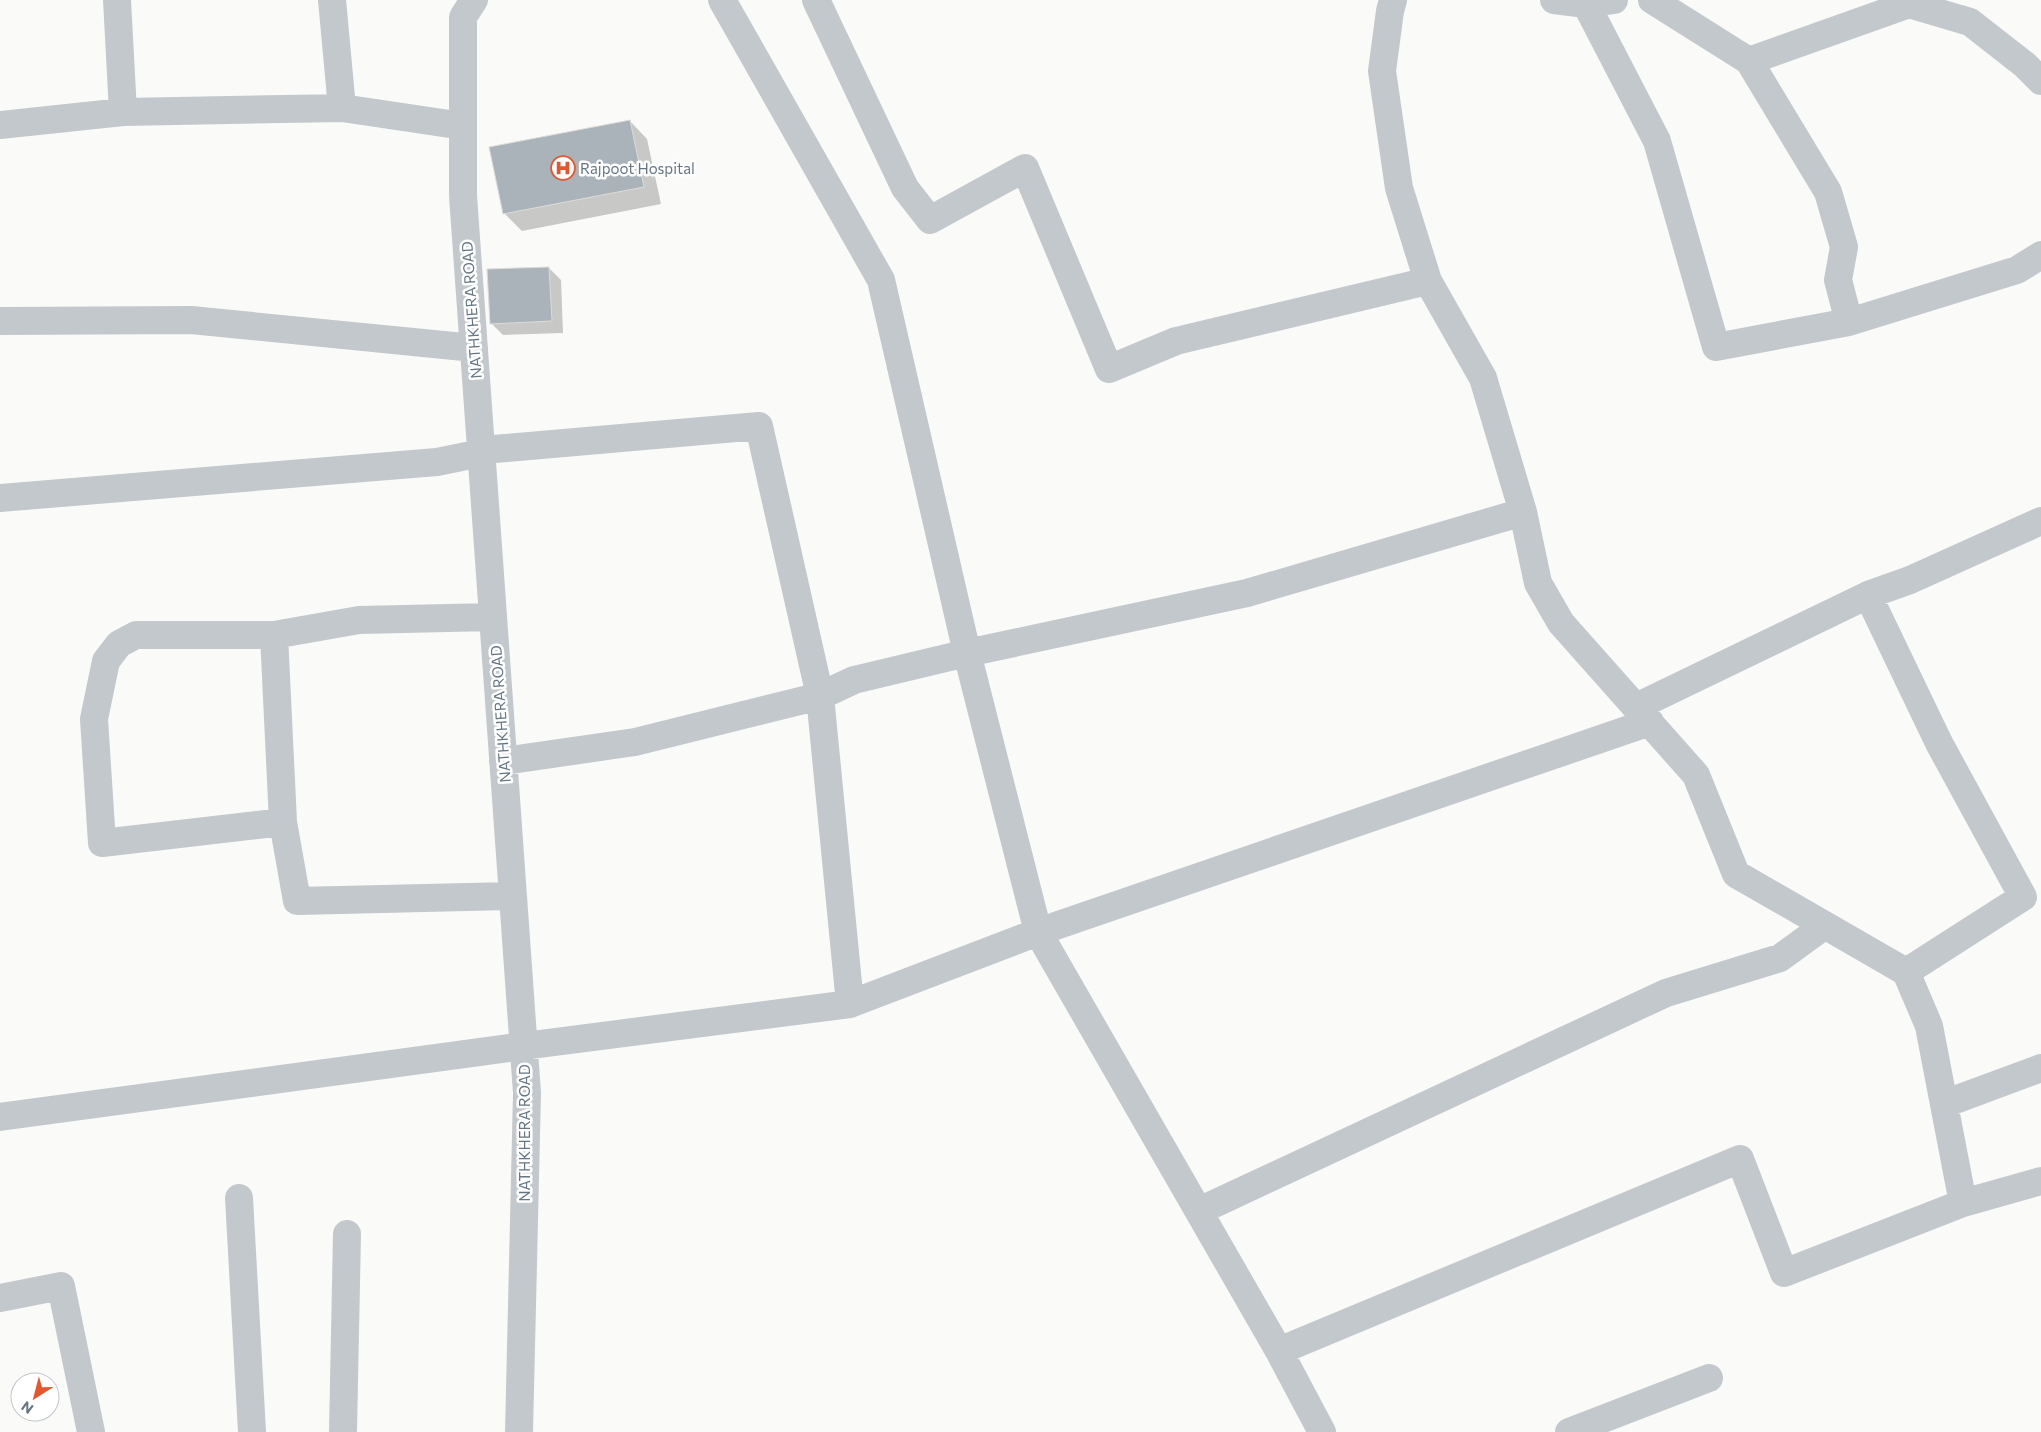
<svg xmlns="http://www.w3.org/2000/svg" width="2041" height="1432" viewBox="0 0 2041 1432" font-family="Commissioner,sans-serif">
  <rect width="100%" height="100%" fill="#fafaf8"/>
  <path fill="#0003" d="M630,121L647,139L661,204L522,231L504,213Z
    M549,268L561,280L563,333L503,335L491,323Z"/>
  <path fill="#aab3b9" stroke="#dcdcda" d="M630,120L644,187L503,214L489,147Z
    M549,267L552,321L490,324L487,269Z"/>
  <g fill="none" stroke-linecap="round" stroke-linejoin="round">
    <path stroke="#c3c8cc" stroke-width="28" d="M117,0L123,112
      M332,0L342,108
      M474,0L463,17V196L527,1093L519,1432
      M722,0L881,280L967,653L1247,593L1523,512
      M816,0L905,188L930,220L1025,168L1109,369L1176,341L1428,281L1483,378L1523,512L1538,583L1561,623L1696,775L1736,874L1906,972L1929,1026L1963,1203L2041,1181
      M1393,0L1390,11L1382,71L1399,188L1428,281
      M1554,0L1586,4L1614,0
      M1652,0L1749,61L1828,192L1844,247L1838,280L1849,322
      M1586,4L1657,141L1716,347L1849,322L2017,270L2041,255
      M1749,61L1909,4L1970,22L2025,65L2041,81
      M0,125L123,112L342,108L463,126
      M0,321L191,320L474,348
      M0,498L437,462L481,453L483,450L759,426L820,696L850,1004
      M1868,595L1910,580L2041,521
      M493,617L359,620L274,635H136L119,644L106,661L94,719L102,843L283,822L297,901L513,896
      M274,635L283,822
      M1636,707L1868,595L1939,743L2023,897L1906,972
      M503,761L635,742L820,696L854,680L967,653L1038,932L1279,1351L1740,1159L1784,1273L1963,1203
      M1944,1104L2041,1068
      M0,1117L524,1046L850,1004L1038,932L1650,722
      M239,1198L252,1432
      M1199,1211L1666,993L1780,958L1824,926
      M0,1298L61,1286L91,1432
      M1279,1351L1322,1432
      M343,1432L347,1234
      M1569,1432L1709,1378"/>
  </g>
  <defs>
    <g id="hospital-ring" transform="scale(1.25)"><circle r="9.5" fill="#fff" stroke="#e4572e" stroke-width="1.5"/><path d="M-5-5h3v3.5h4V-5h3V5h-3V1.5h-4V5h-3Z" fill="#e4572e"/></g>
  </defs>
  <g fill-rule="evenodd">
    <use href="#hospital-ring" x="563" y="168"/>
  </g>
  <g text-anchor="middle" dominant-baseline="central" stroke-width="5" stroke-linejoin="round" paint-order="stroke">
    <g font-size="15" fill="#657683" stroke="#fff" text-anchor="start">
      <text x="580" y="168">Rajpoot Hospital</text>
    </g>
    <g font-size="15" fill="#657683" stroke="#fff">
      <text transform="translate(471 310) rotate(-94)">NATHKHERA ROAD</text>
      <text transform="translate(500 714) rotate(-94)">NATHKHERA ROAD</text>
      <text transform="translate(524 1133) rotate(-90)">NATHKHERA ROAD</text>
    </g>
  </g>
  <g transform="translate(35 1397) rotate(216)"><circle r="24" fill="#ffffff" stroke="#c1c8cd"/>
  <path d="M0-4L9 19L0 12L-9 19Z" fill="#e4572e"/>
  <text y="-8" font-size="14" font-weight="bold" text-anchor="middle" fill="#657683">N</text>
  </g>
</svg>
